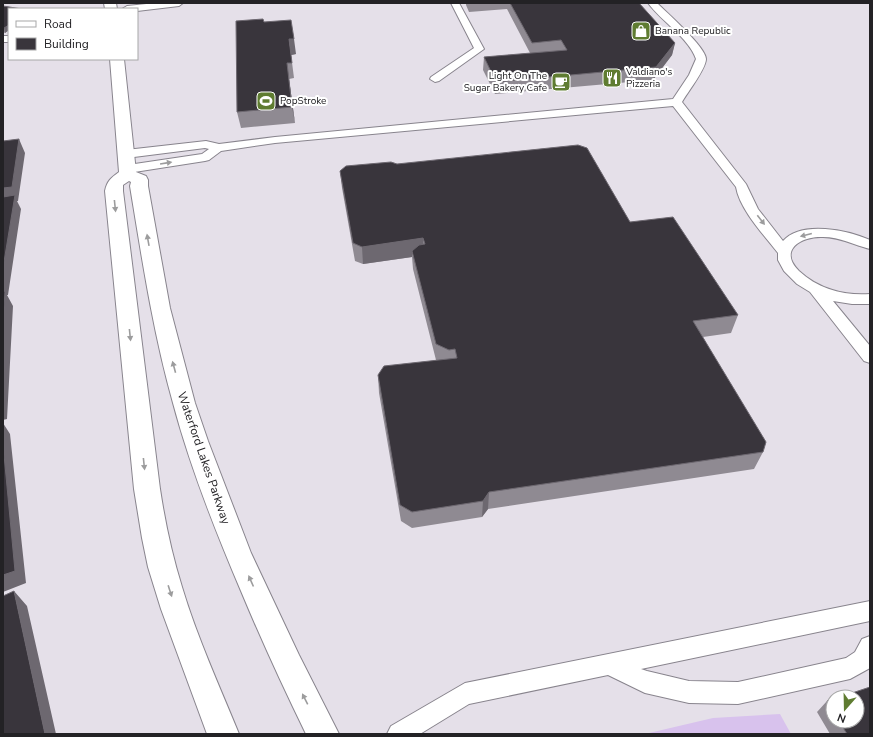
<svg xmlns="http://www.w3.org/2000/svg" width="873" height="737" viewBox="0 0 873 737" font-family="'Nunito Sans',sans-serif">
  <rect width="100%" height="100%" fill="#e5e0e9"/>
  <path fill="#d8c2ed" d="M780,714L791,734H648L649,733L713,718Z"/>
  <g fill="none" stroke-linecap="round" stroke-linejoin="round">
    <g stroke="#88848d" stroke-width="2">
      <path id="lane" d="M156,3H183L179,6L137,11V9H122L127,6Z
        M451,3H459L484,49L439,81L435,82L430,79L431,77L474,48Z
        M648,3H657C666,12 706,47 706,59C706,69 687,93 682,102L746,184L758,209L783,241C801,220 848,230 870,240V249C854,245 840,237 823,237C801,236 778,250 799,271C818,289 845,296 870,294V304H852L833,301L870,346V363L864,361L810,292L797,284L784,271L778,260V253C764,235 740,210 736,187L673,106L275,143L221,151L209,160L205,161L128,173L124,172L122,169L124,166L128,165L202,154L209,149L205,148L126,158L122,157L120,154L122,151L126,150L206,141L219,144L275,137L673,99L689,75L696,59C689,38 661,21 648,3Z
        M3,36H9V42H3Z
        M870,601V621L641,669L647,671L689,681L738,682L846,658L855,652L862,639L870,636V668L850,679L738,704L689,703L645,693L608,675L469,704L420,734H387L391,726L465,683Z"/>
    </g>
    <g stroke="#88848d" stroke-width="2">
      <path id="secondary" d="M104,3H116L117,9H105Z
        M110,59H124L136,172L146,176L148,180V186L170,308L195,403L208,441L251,553L299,655L339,734H306C283,687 261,639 241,591C215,530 190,467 173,403C153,332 142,259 130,186L131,182L129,181L123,185V191L160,489C165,522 172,555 182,587C197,637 219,685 239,734H207L161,609L148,567L142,538L134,489L105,191C107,181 111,178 119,172Z"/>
    </g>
    <use href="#lane" fill="#fff" fill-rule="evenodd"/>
    <use href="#secondary" fill="#fff" fill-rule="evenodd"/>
  </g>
  <path fill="#8f8a92" d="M466,3H639L675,43L672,55L653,80L495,94L483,70L484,57L530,53L507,9L469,12L466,5Z
    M3,6L9,9V30L5,33L3,32Z
    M264,22L296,54L291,55L294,78L289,79L295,123L241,128L237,112Z
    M397,164L630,222L738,315L731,333L703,337L763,452L754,469L488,509L482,517L412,528L401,521L379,393L378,375L436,360L413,269L412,257L363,264L355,261L342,188L340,171Z
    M833,699V721H857L870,734H830L817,712L827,701Z"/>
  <path fill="#6d6870" d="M9,25V30L5,33L4,28Z
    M289,39H294L296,54L291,55L294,78Z
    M675,43L672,55L653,80L656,67Z
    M287,63L289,79L295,123L292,107Z
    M19,139L25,153L18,201H17L21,209L8,295H7L13,306L7,419L3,420V188Z
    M423,238L424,256L412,251V257L363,264L362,247Z
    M3,423L10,434L26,583L3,592Z
    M489,492L488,509L482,517L483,501Z
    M14,591L27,606L56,734H45Z"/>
  <path fill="#39353c" stroke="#6d6870" d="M510,3H639L675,43L656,67L496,82L484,57L567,50L561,40L532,43Z
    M3,6L22,9H9V25L4,28H3Z
    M263,19L264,22L291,20L294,39H289L292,63H287L292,107L237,112L236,21Z
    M19,139L12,187L3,188V141Z
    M578,145L587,148L630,222L673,217L738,315L693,321L766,442L763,452L489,492L483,501L412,512L400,505L378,375L384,366L457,358L455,349L449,350L436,344L412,251L419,245L425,244L423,238L362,247L353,243L340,171L346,166L391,162L397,164Z
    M15,195L3,268V197Z
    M5,291L3,323V292Z
    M3,444L15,571L3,575Z
    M14,591L45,734H3V596Z
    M870,687V734H847L839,721H857V697H840Z
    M833,699V711L827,701Z"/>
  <defs><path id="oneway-solid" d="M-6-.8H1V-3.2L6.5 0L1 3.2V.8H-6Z"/></defs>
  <g fill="#9c9c9d">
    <use href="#oneway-solid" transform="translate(166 163) rotate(-9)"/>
    <use href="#oneway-solid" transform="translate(115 206) rotate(84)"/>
    <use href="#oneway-solid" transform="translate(761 220) rotate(52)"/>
    <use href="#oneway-solid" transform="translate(806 235) rotate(166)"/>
    <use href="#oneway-solid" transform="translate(148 240) rotate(-100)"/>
    <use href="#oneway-solid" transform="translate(130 335) rotate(84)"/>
    <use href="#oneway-solid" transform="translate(174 367) rotate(-105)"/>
    <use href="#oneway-solid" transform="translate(144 464) rotate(84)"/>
    <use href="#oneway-solid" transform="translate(251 581) rotate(-114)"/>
    <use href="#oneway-solid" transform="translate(170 591) rotate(72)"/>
    <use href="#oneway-solid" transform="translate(305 699) rotate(-117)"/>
  </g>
  <defs>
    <g id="shop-square" transform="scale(1)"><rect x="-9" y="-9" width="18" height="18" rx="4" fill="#5f7c31" stroke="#fff"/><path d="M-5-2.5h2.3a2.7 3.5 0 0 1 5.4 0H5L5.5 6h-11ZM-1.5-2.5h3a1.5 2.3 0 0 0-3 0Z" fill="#fff"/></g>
    <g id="restaurant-square" transform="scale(1)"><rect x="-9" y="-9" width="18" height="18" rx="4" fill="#5f7c31" stroke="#fff"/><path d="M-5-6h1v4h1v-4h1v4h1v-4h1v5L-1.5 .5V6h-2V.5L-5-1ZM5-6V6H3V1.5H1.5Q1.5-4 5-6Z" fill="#fff"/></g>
    <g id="cafe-square" transform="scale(1)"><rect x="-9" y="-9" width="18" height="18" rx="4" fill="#5f7c31" stroke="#fff"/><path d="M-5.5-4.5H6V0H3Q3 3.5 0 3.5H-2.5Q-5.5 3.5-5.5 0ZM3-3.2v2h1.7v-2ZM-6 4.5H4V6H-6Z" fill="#fff"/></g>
    <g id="stadium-square" transform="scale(1)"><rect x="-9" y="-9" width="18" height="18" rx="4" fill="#5f7c31" stroke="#fff"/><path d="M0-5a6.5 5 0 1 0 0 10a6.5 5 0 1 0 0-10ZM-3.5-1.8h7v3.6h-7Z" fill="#fff"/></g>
  </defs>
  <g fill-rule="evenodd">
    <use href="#shop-square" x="641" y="31"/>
    <use href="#restaurant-square" x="612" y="78"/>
    <use href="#cafe-square" x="561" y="82"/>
    <use href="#stadium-square" x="266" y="101"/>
  </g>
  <g text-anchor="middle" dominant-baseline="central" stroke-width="4" stroke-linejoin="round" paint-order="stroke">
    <g font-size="10" fill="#232225" stroke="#fff" text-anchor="start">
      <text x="655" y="31">Banana Republic</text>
      <text x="626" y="72">Valdiano's<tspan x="626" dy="12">Pizzeria</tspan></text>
      <text x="547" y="76" text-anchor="end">Light On The<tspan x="547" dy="12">Sugar Bakery Cafe</tspan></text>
      <text x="280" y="101">PopStroke</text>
    </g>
    <g font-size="12" fill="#232225" stroke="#fff">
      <text transform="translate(204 458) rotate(71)">Waterford Lakes Parkway</text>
    </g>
  </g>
  <rect width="873" height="737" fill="none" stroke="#232225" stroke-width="8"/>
  <rect x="8" y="8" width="130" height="52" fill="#ffffff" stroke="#a7a7a8"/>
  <rect x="16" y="21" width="20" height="6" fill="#ffffff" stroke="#a7a7a8"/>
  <text x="44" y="28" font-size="12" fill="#232225">Road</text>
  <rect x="16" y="38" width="20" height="12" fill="#39353c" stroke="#a7a7a8"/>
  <text x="44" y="48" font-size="12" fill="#232225">Building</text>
  <g transform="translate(845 709) rotate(200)"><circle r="19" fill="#ffffff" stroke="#a7a7a8"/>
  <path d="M0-3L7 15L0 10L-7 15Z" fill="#5f7c31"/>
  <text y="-6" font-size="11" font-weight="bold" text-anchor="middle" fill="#232225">N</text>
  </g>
</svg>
